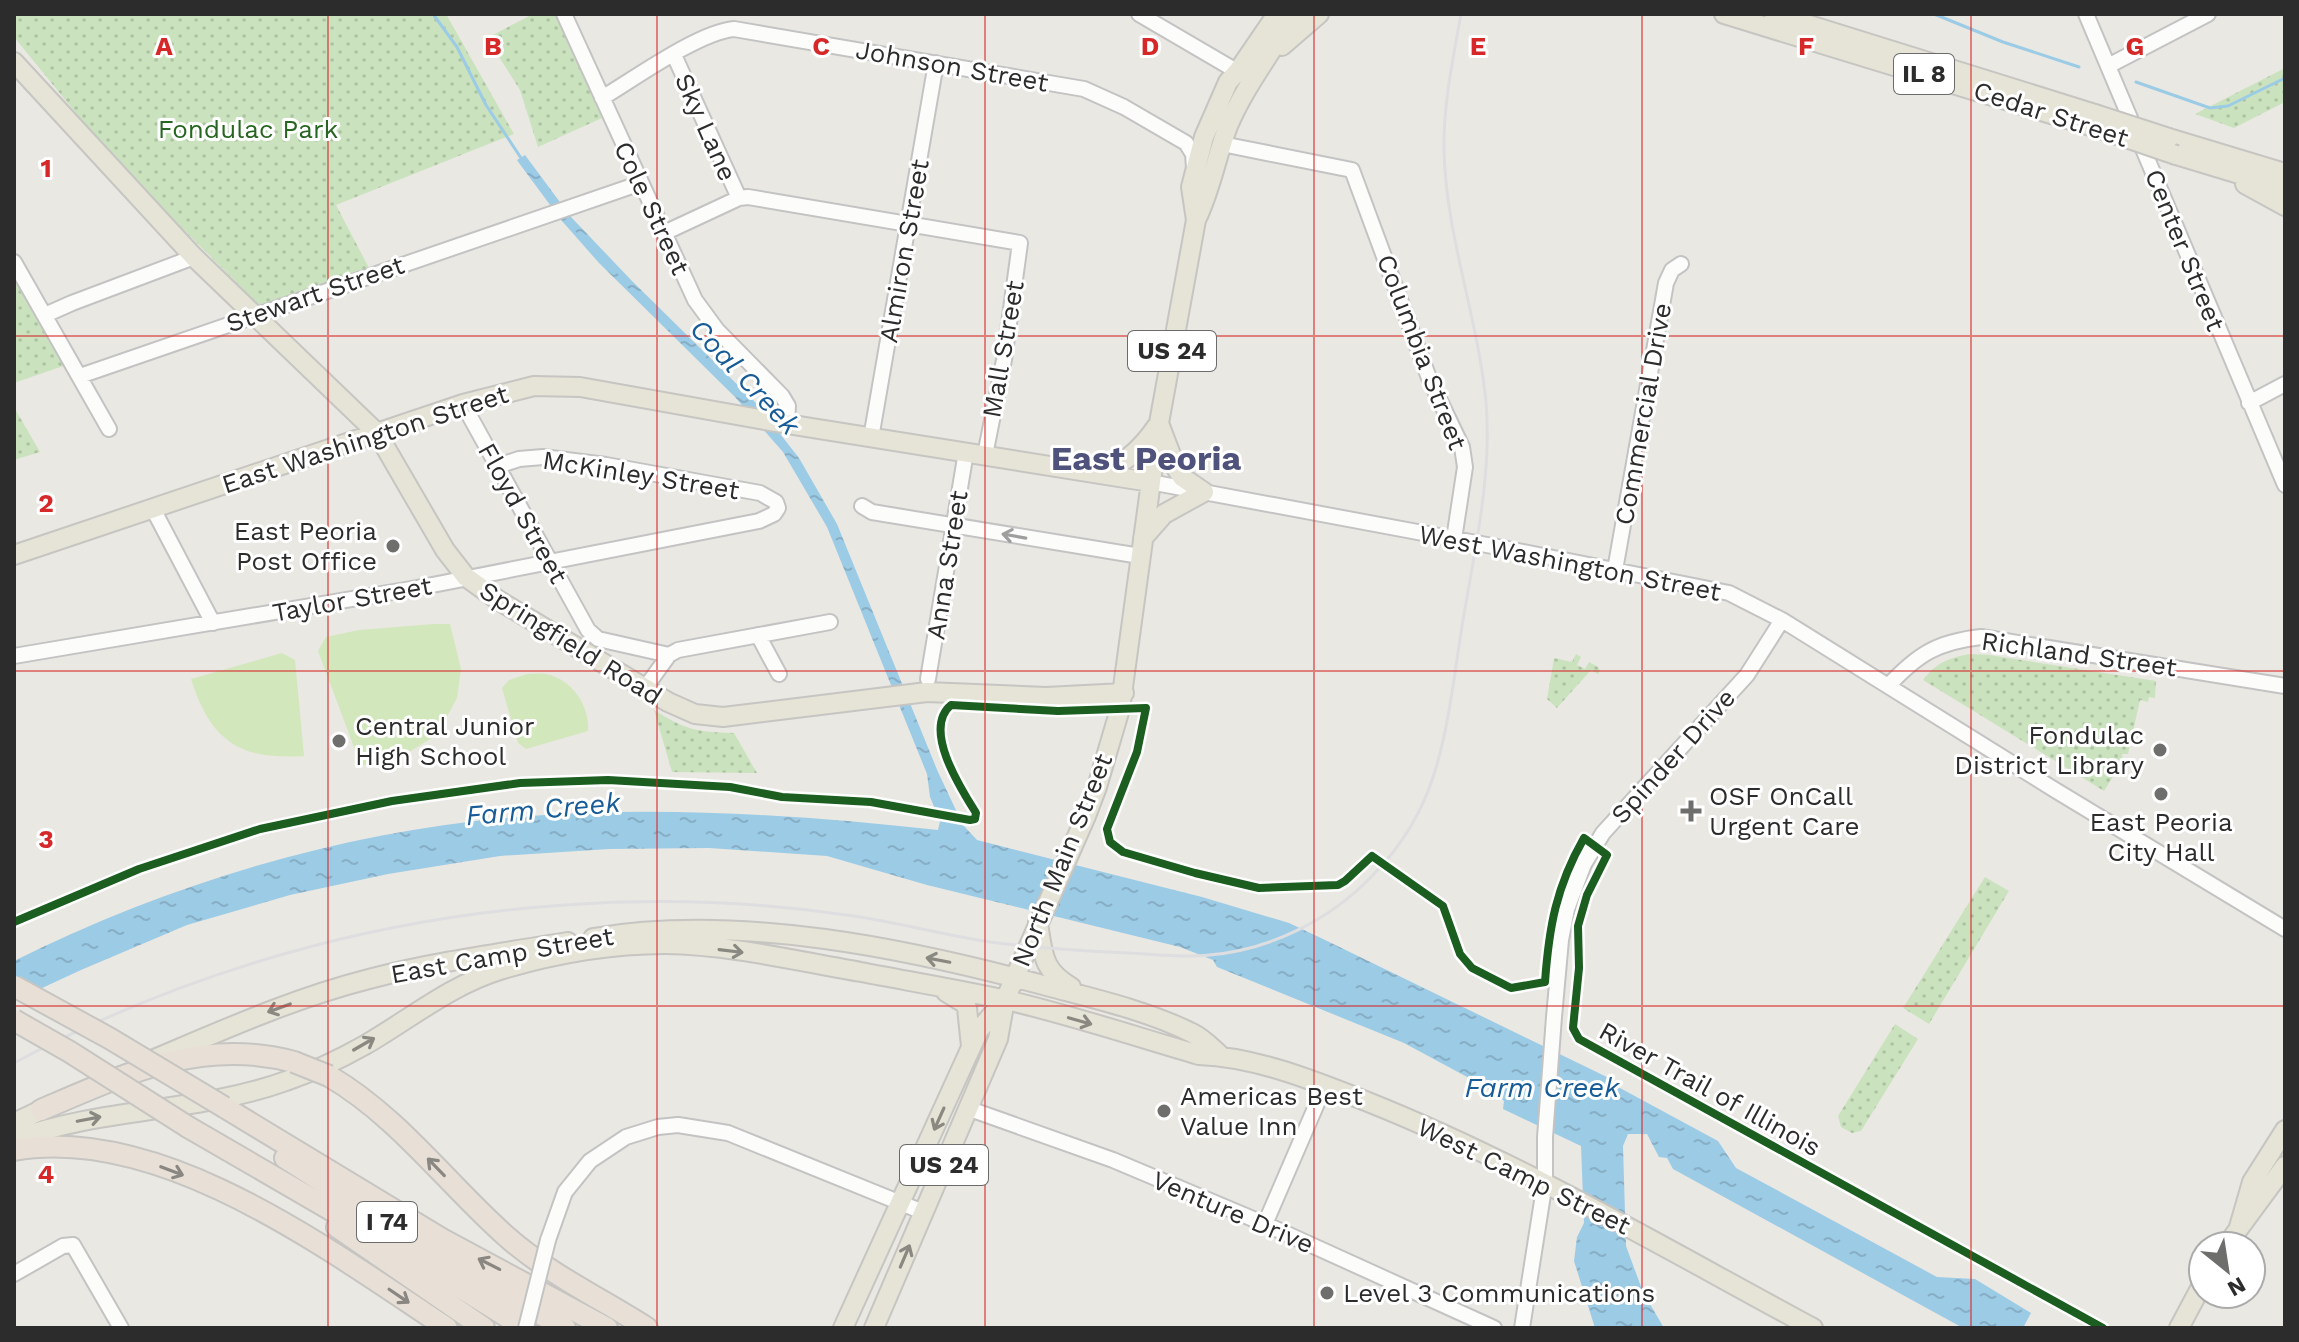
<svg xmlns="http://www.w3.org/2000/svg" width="2299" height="1342" viewBox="0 0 2299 1342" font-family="'Work Sans',sans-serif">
  <defs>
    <pattern id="park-dots" width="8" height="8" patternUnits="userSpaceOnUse" patternTransform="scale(2)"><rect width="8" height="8" fill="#cae3be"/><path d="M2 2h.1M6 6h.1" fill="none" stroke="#aec3a3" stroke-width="1.8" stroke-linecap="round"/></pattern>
    <pattern id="water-ripples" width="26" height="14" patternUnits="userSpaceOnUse" patternTransform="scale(2)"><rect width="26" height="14" fill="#9ccbe6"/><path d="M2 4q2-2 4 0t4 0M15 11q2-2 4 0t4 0" fill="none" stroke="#87aec5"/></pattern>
  </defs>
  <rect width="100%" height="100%" fill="#eae8e3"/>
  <path fill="url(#park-dots)" d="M16,14H446L514,134L336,205L369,268L259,305L115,161L14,37Z
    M533,14H555L602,118L538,147L520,90L487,38Z
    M2285,68V102L2234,128L2195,114Z
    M14,263L72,363L14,383Z
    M14,407L40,452L14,460Z
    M1576,654L1581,657L1577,665L1585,669L1589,662L1598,667L1600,671L1598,674L1591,670L1557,708L1547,699L1554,658L1572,662Z
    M1971,654L1989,655L2156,681L2155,698L2149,697L2148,702L2140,700L2128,754H2122L2123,761L2104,791L1923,680C1936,663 1950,657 1971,654Z
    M654,710C686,730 696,732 734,733L757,773L672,772Z
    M1985,877L2009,891L1929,1024L1903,1008Z
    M1895,1024L1918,1039L1861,1131L1852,1133L1841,1127L1838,1116Z"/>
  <path fill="#d2e7bc" d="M434,624H450L461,669L457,698L437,735L407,753L361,766L318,651L326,637L359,630Z
    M282,653L295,660L304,756C240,760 211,742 191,679Z
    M527,674C533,674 540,673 546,674C572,679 590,706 588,731L526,749L518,743L502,688L509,680Z"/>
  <path fill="url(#water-ripples)" d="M525,155L571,217L632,281L755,402L799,458L837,524L938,772L963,825L977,840L1202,897L1289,923L1323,939L1613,1080L1620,1088L1718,1141L1736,1168L1937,1277L1975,1279L2031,1313L2023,1328H1963L1673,1169L1667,1158L1659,1157L1647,1134H1628L1623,1146L1626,1246L1643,1292L1664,1328H1595L1574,1261L1577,1237L1584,1223L1581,1146L1503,1109L1504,1101L1495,1092L1404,1043L1217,967L1213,960L1180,947L927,885L827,856L709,848L609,849L500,856L388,874L290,895L187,925L81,970L14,1001V961C171,883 341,832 516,817C656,805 799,815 938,830L940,821L930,797L927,774L827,527L783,452L735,397L599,263L562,221L519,163L517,160Z"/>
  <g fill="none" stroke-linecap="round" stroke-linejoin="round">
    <path stroke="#9ccbe6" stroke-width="3" d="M433,14L457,47L486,105L523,161
      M1934,14L2003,42L2079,67
      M2136,82L2210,108L2228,106L2285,78"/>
    <g stroke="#c4c3c3" stroke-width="18">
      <path id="minor" d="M564,14L695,300L717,330L782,396L788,406L787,424
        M1139,14L1245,76
        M2086,14L2285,485
        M674,55L739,198
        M2108,66L2208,14
        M602,98C634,79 699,32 734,29L1084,89L1124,107L1186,143L1193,154L1194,168
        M1222,144L1352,170L1429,378L1462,447L1465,467L1454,539
        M664,233L739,198L748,197L1020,243L1004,360L985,455
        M14,262L109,429
        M45,315L72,303L194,257
        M80,376L641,183
        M2249,403L2285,384
        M463,404L588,630L598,639L669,655
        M871,438L936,63
        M1150,482L1503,548L1729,593L1782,620L2055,790L2285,929
        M862,506L872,512L1140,556
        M152,507L213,623
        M1615,570L1666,283L1672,270L1681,264
        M758,635L779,674
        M14,656L417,588L759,521L774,514L778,508L776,502L760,493L606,465L543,457L519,459L498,466
        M928,679L966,452
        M1888,686C1918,654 1937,642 1981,637L2285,686
        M645,688L669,655L678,650L830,622
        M967,1108L1113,1160L1265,1224L1494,1328
        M1265,1224L1325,1085
        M548,1240L565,1192L590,1161L626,1137L658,1127L678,1125L728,1133L923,1212
        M14,1274L63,1246L73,1245L121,1328
        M1522,1328L1545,1182V1137L1554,1017L1561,940L1567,909L1584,864L1603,833L1747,675L1782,620"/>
    </g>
    <g stroke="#c6c5c2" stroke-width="22">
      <path id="major" d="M1724,14L2100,129
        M1774,14L2095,114
        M1282,46L1319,14
        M14,62L194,257L377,433L445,550L466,577L498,600L668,702L695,714L723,717L927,692L1046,697L1124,693
        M2169,138L2285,173
        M2176,155L2285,188
        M2245,184L2285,206
        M1196,220L1191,187L1204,137L1228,82L1238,71L1277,14
        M1160,426L1176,468L1182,477L1204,492
        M1098,473C1124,466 1142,448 1157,426
        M1143,538L1164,514L1204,492
        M14,555L463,404L534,386L580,387L787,424L1150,482
        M1038,923C1043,954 1042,970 1071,987
        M593,938C740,913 911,949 1054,988C1100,1000 1150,1012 1192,1033C1203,1038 1212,1048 1221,1056
        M946,992L964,1003L967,1008L971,1046
        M152,1060C223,1030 294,998 369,979C434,962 501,953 568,942
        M14,1123L52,1105
        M14,1140C102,1107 198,1113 286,1081C313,1072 340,1059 365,1045C410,1019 449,986 500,970C553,954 610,944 665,944C731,945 797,961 861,972C908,981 955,989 1002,999C1068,1014 1134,1036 1199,1055C1256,1057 1315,1081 1368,1102C1523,1164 1666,1249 1813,1328
        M2239,1227L2252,1182L2285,1130
        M2226,1246L2285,1166
        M843,1328L979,1030L1003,1002
        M874,1328L998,1039L1005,1000L1086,816L1097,787L1120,709L1159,423L1196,220C1211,190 1216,157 1228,126C1245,86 1272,52 1294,14
        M2179,1328L2203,1283"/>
    </g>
    <g stroke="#c6c5c2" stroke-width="24">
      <path id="highway" d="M329,1076C399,1117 447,1184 507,1237C549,1274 600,1298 647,1328
        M224,1107L442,1239L607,1328
        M41,1110C125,1074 202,1037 294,1062
        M188,1127L407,1254L525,1328
        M14,1150C162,1124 330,1251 447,1328
        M285,1158L438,1255L565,1328
        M337,1227L484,1328"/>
    </g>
    <use href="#minor" stroke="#fcfcfb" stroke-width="14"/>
    <use href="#major" stroke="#e6e4d6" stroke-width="18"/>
    <use href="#highway" stroke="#e8e0d6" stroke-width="20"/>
    <path stroke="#dedee0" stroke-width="3" d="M14,1063C184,972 373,918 565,905C661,898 759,902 854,916C900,923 944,935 990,942C1036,948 1082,951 1128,953C1155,954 1182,958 1209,955C1270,950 1330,920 1372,876C1402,846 1424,809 1436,768C1450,720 1455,669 1463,620C1475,549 1492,475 1486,402C1478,318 1446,236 1444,151C1443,105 1453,59 1461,14"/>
    <g stroke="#c4c3c3" stroke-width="18" stroke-linecap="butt">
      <path id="minor-bridge" d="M526,1328L548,1240"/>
    </g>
    <g stroke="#c6c5c2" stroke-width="22" stroke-linecap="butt">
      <path id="major-bridge" d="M2095,114L2169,138
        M2100,129L2176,155"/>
    </g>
    <g stroke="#c6c5c2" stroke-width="24" stroke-linecap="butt">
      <path id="highway-bridge" d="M14,986L109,1038L224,1107
        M14,1020L70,1052L188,1127
        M294,1062L329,1076"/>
    </g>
    <use href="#minor-bridge" stroke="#fcfcfb" stroke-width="14"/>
    <use href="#major-bridge" stroke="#e6e4d6" stroke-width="18"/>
    <use href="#highway-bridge" stroke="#e8e0d6" stroke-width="20"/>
    <g stroke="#fff" stroke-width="13">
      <path id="cycleway" d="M14,922L139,869L260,829L392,801L520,783L608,780L730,787L782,797L871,802L970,820L975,819L976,813C961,789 922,729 951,705L1058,711L1146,708L1137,752L1107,829L1110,842L1123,852L1195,873L1259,888L1338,885L1345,881L1372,856L1443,906L1460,954L1472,968L1511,988L1545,982C1549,927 1556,887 1584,838L1607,855L1587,895L1578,926L1579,968L1573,1028L1579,1039L2103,1328"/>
    </g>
    <use href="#cycleway" stroke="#1b5e20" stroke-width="8"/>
  </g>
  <defs><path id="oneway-shaft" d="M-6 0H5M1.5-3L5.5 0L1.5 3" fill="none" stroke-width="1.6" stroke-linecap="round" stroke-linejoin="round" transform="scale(2)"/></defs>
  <use stroke="#9e9e9e" href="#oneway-shaft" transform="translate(1014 536) rotate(-170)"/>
  <g stroke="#898881">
    <use href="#oneway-shaft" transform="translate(731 951) rotate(7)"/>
    <use href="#oneway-shaft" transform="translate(938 960) rotate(-169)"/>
    <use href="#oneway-shaft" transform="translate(279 1008) rotate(160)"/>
    <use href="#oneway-shaft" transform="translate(1080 1021) rotate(16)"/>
    <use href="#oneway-shaft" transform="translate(364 1044) rotate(-30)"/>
    <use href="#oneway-shaft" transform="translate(89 1119) rotate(-11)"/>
    <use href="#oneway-shaft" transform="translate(939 1119) rotate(114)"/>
    <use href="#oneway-shaft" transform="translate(905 1256) rotate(-67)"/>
  </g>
  <g stroke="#8a8681">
    <use href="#oneway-shaft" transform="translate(436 1167) rotate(-134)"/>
    <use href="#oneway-shaft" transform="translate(172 1171) rotate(21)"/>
    <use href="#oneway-shaft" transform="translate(489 1264) rotate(-153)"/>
    <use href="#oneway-shaft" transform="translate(399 1296) rotate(34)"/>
  </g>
  <path fill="none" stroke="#d62828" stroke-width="2" stroke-opacity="0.55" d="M328,14V1328M657,14V1328M985,14V1328M1314,14V1328M1642,14V1328M1971,14V1328M14,336H2285M14,671H2285M14,1006H2285"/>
  <g fill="#6e6e6c" stroke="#fff" stroke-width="3">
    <circle cx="393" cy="546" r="8"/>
    <circle cx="339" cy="741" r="8"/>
    <circle cx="2160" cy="750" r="8"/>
    <circle cx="2161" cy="794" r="8"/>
    <path d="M1687 799h8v8h8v8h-8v8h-8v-8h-8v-8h8z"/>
    <circle cx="1164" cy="1111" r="8"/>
    <circle cx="1327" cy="1293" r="8"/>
  </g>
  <g text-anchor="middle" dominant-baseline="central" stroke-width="6" stroke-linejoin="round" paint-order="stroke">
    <g fill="#fff" stroke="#6b6b6b" stroke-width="2">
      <rect x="1894" y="54" width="60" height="40" rx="6"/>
      <rect x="1128" y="331" width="88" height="40" rx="6"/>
      <rect x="900" y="1145" width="88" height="40" rx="6"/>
      <rect x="357" y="1202" width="60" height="40" rx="6"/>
    </g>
    <g font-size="24" font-weight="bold" fill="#2c2c2c">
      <text x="1924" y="74">IL 8</text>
      <text x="1172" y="351">US 24</text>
      <text x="944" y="1165">US 24</text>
      <text x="387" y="1222">I 74</text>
    </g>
    <g font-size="26" fill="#2c2c2c" stroke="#fff">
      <text transform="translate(952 66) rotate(10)">Johnson Street</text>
      <text transform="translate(2051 114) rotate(18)">Cedar Street</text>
      <text transform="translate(706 127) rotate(66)">Sky Lane</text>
      <text transform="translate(652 208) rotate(65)">Cole Street</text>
      <text transform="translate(2185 250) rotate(68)">Center Street</text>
      <text transform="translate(904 251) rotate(-80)">Almiron Street</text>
      <text transform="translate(315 294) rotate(-19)">Stewart Street</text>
      <text transform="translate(1003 349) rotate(-80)">Mall Street</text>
      <text transform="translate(1422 352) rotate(69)">Columbia Street</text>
      <text transform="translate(1643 414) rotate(-80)">Commercial Drive</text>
      <text transform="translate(365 439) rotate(-18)">East Washington Street</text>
      <text transform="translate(641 475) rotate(9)">McKinley Street</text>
      <text transform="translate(523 513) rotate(61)">Floyd Street</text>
      <text transform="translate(1570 563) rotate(11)">West Washington Street</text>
      <text transform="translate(947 565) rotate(-81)">Anna Street</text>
      <text transform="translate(352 599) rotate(-10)">Taylor Street</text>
      <text transform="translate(571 643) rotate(32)">Springfield Road</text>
      <text transform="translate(2079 654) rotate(8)">Richland Street</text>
      <text transform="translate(1673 756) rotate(-48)">Spinder Drive</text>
      <text transform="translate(1062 860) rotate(-68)">North Main Street</text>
      <text transform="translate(502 955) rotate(-10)">East Camp Street</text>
      <text transform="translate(1710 1089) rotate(29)">River Trail of Illinois</text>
      <text transform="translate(1524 1176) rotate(26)">West Camp Street</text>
      <text transform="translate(1233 1212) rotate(23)">Venture Drive</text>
    </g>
    <g font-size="26" fill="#276620" stroke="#fff">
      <text x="248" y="129">Fondulac Park</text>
    </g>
    <g font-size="26" fill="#2c2c2c" stroke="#fff" text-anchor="start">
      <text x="377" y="531" text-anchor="end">East Peoria<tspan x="377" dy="30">Post Office</tspan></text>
      <text x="355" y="726">Central Junior<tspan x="355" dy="30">High School</tspan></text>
      <text x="2144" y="735" text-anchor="end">Fondulac<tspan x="2144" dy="30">District Library</tspan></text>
      <text x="1709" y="796">OSF OnCall<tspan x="1709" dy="30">Urgent Care</tspan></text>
      <text x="2161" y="822" text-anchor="middle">East Peoria<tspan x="2161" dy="30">City Hall</tspan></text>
      <text x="1180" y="1096">Americas Best<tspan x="1180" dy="30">Value Inn</tspan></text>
      <text x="1343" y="1293">Level 3 Communications</text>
    </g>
    <g font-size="28" font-style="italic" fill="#175c96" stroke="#fff">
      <text transform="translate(745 377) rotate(47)">Coal Creek</text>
      <text transform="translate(543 809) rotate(-5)">Farm Creek</text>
      <text x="1542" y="1087">Farm Creek</text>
    </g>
    <g font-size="34" font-weight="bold" fill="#4f527b" stroke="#fff">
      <text x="1146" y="458">East Peoria</text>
    </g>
  </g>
  <g font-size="26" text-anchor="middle" font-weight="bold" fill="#d62828" stroke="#fff" stroke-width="6" stroke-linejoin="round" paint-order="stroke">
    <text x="164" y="55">A</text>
    <text x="493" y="55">B</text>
    <text x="821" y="55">C</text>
    <text x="1150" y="55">D</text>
    <text x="1478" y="55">E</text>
    <text x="1806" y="55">F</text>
    <text x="2135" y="55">G</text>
    <text x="46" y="177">1</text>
    <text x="46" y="512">2</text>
    <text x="46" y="848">3</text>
    <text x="46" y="1183">4</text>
  </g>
  <rect width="2299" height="1342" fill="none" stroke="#2c2c2c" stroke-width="32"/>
  <g transform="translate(2227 1270) rotate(150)"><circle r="38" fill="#ffffff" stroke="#ababab" stroke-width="2"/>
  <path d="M0-6L14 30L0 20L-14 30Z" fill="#6e6e6c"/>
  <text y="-12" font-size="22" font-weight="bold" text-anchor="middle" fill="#2c2c2c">N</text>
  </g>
</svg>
